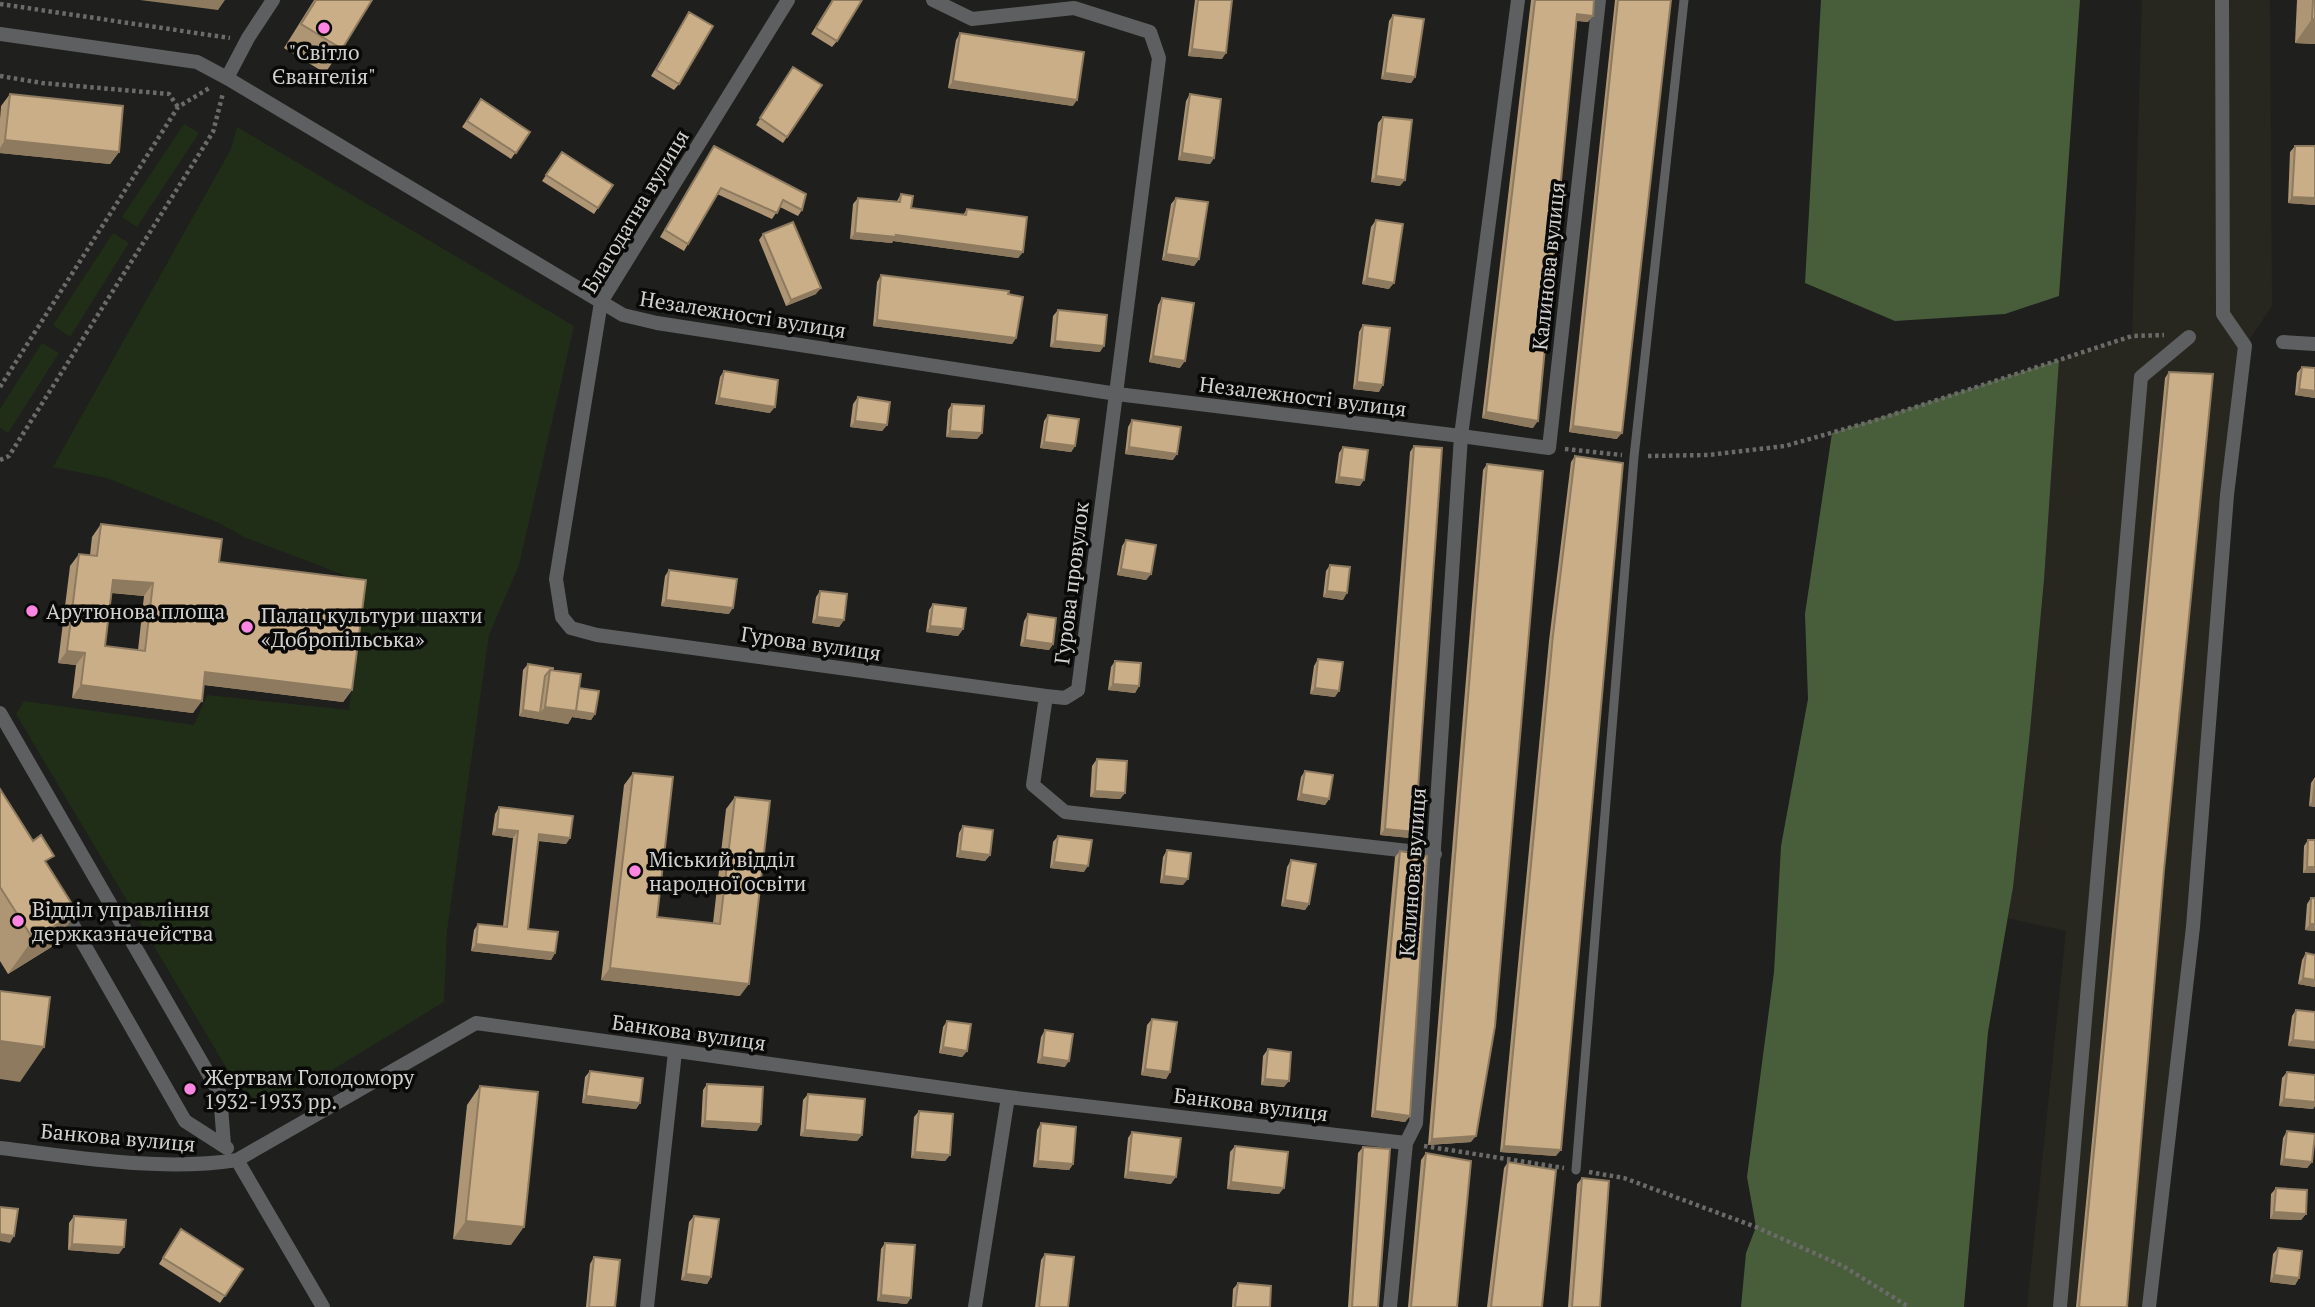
<svg xmlns="http://www.w3.org/2000/svg" width="2315" height="1307" viewBox="0 0 2315 1307" font-family="'PT Serif',serif">
  <rect width="100%" height="100%" fill="#1f1f1d"/>
  <path fill="#28271f" d="M2142,0H2270L2272,306L2245,346L2227,495L2164,1177L2149,1307H2027L2066,931L2007,918L2030,731L2044,580L2059,360L2132,335Z"/>
  <path fill="#202e17" d="M184,124L199,133L137,227L122,217Z
    M237,127L574,326L519,565L489,635L447,931L444,1002L268,1109L236,1084L16,714L24,701L194,725L207,695L349,710L365,583L244,537L219,523L107,478L53,467L231,149Z
    M113,233L129,243L70,337L53,325Z
    M42,343L59,353L8,433L0,428V409Z"/>
  <path fill="#485e3a" d="M1821,0H2080L2059,296L2005,314L1895,321L1805,283Z
    M2059,360L2044,580L2030,731L2013,887L1988,1032L1964,1307H1741L1746,1253L1756,1227L1747,1177L1774,972L1781,846L1808,699L1805,614L1832,433Z"/>
  <g fill="none" stroke-linecap="round" stroke-linejoin="round">
    <path stroke="#6c6b6a" stroke-width="4.5" stroke-dasharray="3.5 3.5" stroke-linecap="butt" d="M0,4L230,38
      M0,76L42,83L169,94L178,107
      M0,387L178,107L211,87
      M1565,449L1622,455
      M1648,456L1708,455L1785,446L1873,421L2132,336L2164,335
      M0,460L9,456L213,132L223,93
      M1424,1146L1564,1168
      M1589,1172L1624,1178L1756,1227L1843,1266L1909,1307"/>
    <path stroke="#5e5f60" stroke-width="9" d="M1576,1170L1634,457L1684,0"/>
    <path stroke="#5e5f60" stroke-width="14" d="M0,713L220,1094L224,1145
      M62,906L185,1121L227,1148"/>
    <path stroke="#5e5f60" stroke-width="14" d="M788,0L601,302L556,579L562,617L571,628L597,635L1046,696
      M933,0L972,19L1074,8L1150,32L1159,58L1078,690L1065,698L1046,696L1033,785L1065,812L1435,854
      M1518,0L1461,436L1549,448L1599,0
      M227,78L248,38L273,0
      M2283,342L2315,344
      M647,1307L675,1052
      M975,1307L1008,1097
      M2060,1307L2141,377L2189,337
      M2149,1307L2193,927L2227,495L2245,346L2223,314L2222,0"/>
    <path stroke="#5e5f60" stroke-width="14" d="M0,34L197,62L227,78L623,315L657,323L1117,394L1461,436L1416,1123L1406,1143L1390,1307
      M0,1148C77,1157 160,1172 237,1160L476,1023L1008,1097L1406,1143
      M237,1160L323,1307"/>
  </g>
  <path fill="#ae9675" fill-rule="evenodd" d="M314,0H372L342,49L325,73L284,48Z
    M832,0L837,41L832,47L811,34Z
    M1195,0H1232L1222,59L1188,56Z
    M1531,0H1594L1588,22L1577,21L1533,428L1482,418Z
    M1615,0H1671L1617,439L1569,432Z
    M2297,0H2315V44L2295,43Z
    M689,12L679,84L674,90L651,76Z
    M1393,15L1415,77L1411,83L1381,79L1389,21Z
    M960,33L1073,106L948,88L956,40Z
    M793,67L822,85L783,143L756,125Z
    M10,94L119,152L110,164L0,153V119L1,106Z
    M1190,94L1214,158L1210,164L1178,160L1186,101Z
    M481,99L530,132L511,159L462,127Z
    M1383,117L1400,186L1371,182L1378,123Z
    M714,146L802,210L798,216L780,207L772,219L717,194L684,251L660,237Z
    M2295,146L2315,205L2288,203L2290,152Z
    M562,152L613,185L594,214L542,181Z
    M901,194L911,208L963,215L967,209L1023,252L1018,258L893,241L892,243L850,239L853,204L858,198L897,201Z
    M1176,198L1199,259L1194,266L1162,260L1171,204Z
    M1376,220L1389,289L1362,284L1371,227Z
    M763,234L816,294L786,306L759,240Z
    M881,275L1008,294L1016,338L1012,344L873,326L877,282Z
    M1162,298L1180,368L1149,362L1158,305Z
    M1058,310L1100,352L1050,347L1053,316Z
    M1363,325L1379,392L1353,389L1359,332Z
    M2302,367L2315,368V398L2295,395L2297,373Z
    M724,371L770,413L715,404L720,377Z
    M2169,372L2164,870L2127,1307H2076L2165,378Z
    M858,397L887,425L882,431L850,427L853,404Z
    M952,404L982,433L977,439L946,437L948,410Z
    M1048,415L1075,446L1071,452L1040,448L1044,421Z
    M1132,420L1173,460L1125,454L1128,427Z
    M1414,446L1415,832L1410,838L1380,835L1410,452Z
    M1343,447L1360,486L1335,483L1339,453Z
    M1575,456L1556,1156L1500,1152L1549,641L1571,462Z
    M1487,464L1471,1142L1428,1145L1483,470Z
    M101,524L219,562L352,690L343,702L204,685L193,713L72,698L76,665L58,663L70,566L79,554L90,555L92,537ZM111,593L144,596L138,650L105,646Z
    M1126,540L1151,574L1146,580L1117,575L1122,546Z
    M1330,565L1343,600L1323,597L1326,571Z
    M669,570L729,614L661,606L665,576Z
    M820,591L844,620L839,627L812,623L816,597Z
    M933,604L963,629L958,636L926,632L929,610Z
    M1028,614L1053,644L1049,650L1020,646L1024,621Z
    M1318,659L1335,697L1310,694L1314,666Z
    M1115,661L1139,686L1135,693L1108,690L1111,667Z
    M528,664L553,670L579,688L595,714L591,720L572,717L568,724L519,716L523,670Z
    M1097,759L1125,793L1120,799L1090,797L1092,766Z
    M1305,771L1329,799L1325,805L1297,800L1301,777Z
    M633,773L657,917L713,923L726,809L735,797L740,996L601,980L624,785Z
    M2315,777V807L2309,806L2311,783Z
    M0,789L48,865L53,946L8,974L0,961Z
    M499,807L570,838L566,844L538,841L528,929L555,953L551,960L471,951L474,930L478,924L503,926L513,838L492,835L495,814Z
    M963,826L990,855L985,861L956,857L959,833Z
    M1058,836L1084,872L1050,868L1053,842Z
    M2308,840H2315V873H2303L2304,846Z
    M1167,850L1183,885L1160,883L1163,857Z
    M1400,851L1410,1116L1405,1122L1371,1117L1395,857Z
    M1291,860L1309,904L1305,910L1281,906L1287,867Z
    M2311,898H2315V931L2305,930L2307,904Z
    M2306,953L2315,987L2298,984L2302,960Z
    M2296,1010L2315,1012L2288,1046L2292,1016Z
    M1152,1019L1170,1072L1166,1079L1141,1075L1147,1025Z
    M947,1021L967,1051L962,1057L939,1053L943,1027Z
    M1045,1030L1065,1067L1037,1063L1041,1037Z
    M1268,1049L1284,1087L1261,1085L1263,1056Z
    M590,1071L640,1103L636,1109L582,1103L585,1077Z
    M2287,1072L2315,1075V1106L2313,1109L2279,1106L2282,1078Z
    M707,1084L757,1131L701,1127L703,1090Z
    M480,1086L511,1245L453,1239L467,1105Z
    M808,1094L862,1135L857,1141L800,1136L803,1100Z
    M919,1111L950,1155L945,1161L911,1158L914,1117Z
    M1041,1123L1073,1164L1069,1170L1033,1167L1037,1130Z
    M2287,1131L2312,1162L2307,1168L2280,1165L2283,1138Z
    M1132,1132L1171,1184L1124,1178L1128,1138Z
    M1235,1146L1279,1194L1227,1189L1230,1152Z
    M1363,1147L1378,1307H1348L1358,1153Z
    M1426,1153L1457,1307H1408L1421,1160Z
    M1508,1162L1542,1307H1487L1504,1168Z
    M1582,1178L1600,1307H1568L1577,1184Z
    M2276,1188L2306,1214L2301,1220L2270,1219L2271,1194Z
    M74,1216L119,1254L68,1250L69,1223Z
    M694,1216L711,1277L707,1284L681,1280L689,1222Z
    M181,1229L243,1269L220,1303L159,1264Z
    M885,1243L907,1304L877,1301L881,1249Z
    M2278,1248L2299,1278L2295,1285L2270,1282L2273,1254Z
    M1045,1254L1068,1307H1035L1041,1260Z
    M594,1257L615,1307H586L590,1264Z
    M1238,1283L1270,1307H1232L1233,1289Z"/>
  <path fill="#8d7a5f" d="M140,0H225L218,10Z
    M1577,14L1593,16L1588,22L1573,20Z
    M2312,19H2315V44L2295,43Z
    M1192,49L1226,53L1222,59L1188,56Z
    M1385,73L1415,77L1411,83L1381,79Z
    M953,81L1077,100L1073,106L948,88Z
    M5,140L119,152L110,164L0,153V148Z
    M1182,153L1214,158L1210,164L1178,160Z
    M1376,176L1405,180L1400,186L1371,182Z
    M2292,197L2315,198V205L2288,203Z
    M855,233L896,235L1023,252L1018,258L893,241L892,243L850,239Z
    M1166,254L1199,259L1194,266L1162,260Z
    M1367,278L1394,283L1389,289L1362,284Z
    M821,288L816,294L786,306L791,300Z
    M877,320L1016,338L1012,344L873,326Z
    M1055,341L1104,346L1100,352L1050,347Z
    M1153,356L1185,361L1180,368L1149,362Z
    M1357,382L1383,385L1379,392L1353,389Z
    M2299,389L2315,391V398L2295,395Z
    M719,398L775,407L770,413L715,404Z
    M1486,412L1538,421L1533,428L1482,418Z
    M855,421L887,425L882,431L850,427Z
    M1573,426L1622,433L1617,439L1569,432Z
    M950,431L982,433L977,439L946,437Z
    M1044,442L1075,446L1071,452L1040,448Z
    M1129,447L1177,454L1173,460L1125,454Z
    M1339,477L1364,480L1360,486L1335,483Z
    M1121,569L1151,574L1146,580L1117,575Z
    M113,580L153,583L144,596L104,592Z
    M1327,591L1347,593L1343,600L1323,597Z
    M666,600L733,608L729,614L661,606Z
    M817,617L844,620L839,627L812,623Z
    M930,626L963,629L958,636L926,632Z
    M1025,640L1053,644L1049,650L1020,646Z
    M67,651L85,653L76,665L58,663Z
    M205,672L352,690L343,702L197,684Z
    M1113,684L1139,686L1135,693L1108,690Z
    M81,685L202,701L193,713L72,698Z
    M1315,688L1339,691L1335,697L1310,694Z
    M545,707L595,714L591,720L572,717L568,724L519,716L523,710L540,713Z
    M1095,791L1125,793L1120,799L1090,797Z
    M1301,794L1329,799L1325,805L1297,800Z
    M2313,800H2315V807L2309,806Z
    M497,829L518,831L513,838L492,835Z
    M1385,829L1415,832L1410,838L1380,835Z
    M539,834L570,838L566,844L535,840Z
    M960,851L990,855L985,861L956,857Z
    M1054,862L1088,866L1084,872L1050,868Z
    M2307,867H2315V873H2303Z
    M1164,876L1188,879L1183,885L1160,883Z
    M1285,900L1309,904L1305,910L1281,906Z
    M77,912L53,946L8,974L33,939Z
    M2310,924H2315V931L2305,930Z
    M476,944L555,953L551,960L471,951Z
    M610,968L749,984L740,996L601,980Z
    M2303,978L2315,980V987L2298,984Z
    M2293,1040L2315,1042V1049L2288,1046Z
    M0,1041L44,1047L20,1082L0,1079Z
    M943,1047L967,1051L962,1057L939,1053Z
    M1042,1057L1069,1061L1065,1067L1037,1063Z
    M1145,1069L1170,1072L1166,1079L1141,1075Z
    M1265,1079L1289,1081L1284,1087L1261,1085Z
    M586,1096L640,1103L636,1109L582,1103Z
    M2284,1099L2315,1102V1106L2313,1109L2279,1106Z
    M1375,1111L1410,1116L1405,1122L1371,1117Z
    M705,1121L761,1124L757,1131L701,1127Z
    M805,1130L862,1135L857,1141L800,1136Z
    M1476,1136L1471,1142L1428,1145L1432,1139Z
    M1504,1146L1561,1150L1556,1156L1500,1152Z
    M915,1152L950,1155L945,1161L911,1158Z
    M2284,1159L2312,1162L2307,1168L2280,1165Z
    M1038,1161L1073,1164L1069,1170L1033,1167Z
    M1128,1172L1176,1177L1171,1184L1124,1178Z
    M1231,1182L1284,1188L1279,1194L1227,1189Z
    M2274,1212L2306,1214L2301,1220L2270,1219Z
    M466,1221L524,1227L511,1245L453,1239Z
    M0,1234L14,1236L10,1243L0,1241Z
    M72,1244L124,1247L119,1254L68,1250Z
    M686,1274L711,1277L707,1284L681,1280Z
    M2274,1275L2299,1278L2295,1285L2270,1282Z
    M881,1295L911,1298L907,1304L877,1301Z"/>
  <path fill="#caae88" stroke="#8d7a5f" stroke-width="2" fill-rule="evenodd" d="M316,0H372L342,49L301,24Z
    M833,0H862L837,41L816,28Z
    M1198,0H1232L1226,53L1192,49Z
    M1535,0H1594L1593,16L1577,14L1538,421L1486,412Z
    M1618,0H1671L1622,433L1573,426Z
    M2313,0H2315V19H2312Z
    M689,12L713,26L679,84L656,70Z
    M1393,15L1424,19L1415,77L1385,73Z
    M960,33L1084,52L1077,100L953,81Z
    M793,67L822,85L787,137L760,118Z
    M10,94L123,106L119,152L5,140Z
    M1190,94L1221,99L1214,158L1182,153Z
    M481,99L530,132L516,153L467,121Z
    M1383,117L1412,120L1405,180L1376,176Z
    M714,146L806,194L802,210L783,200L777,213L721,188L688,244L665,230Z
    M2295,146H2315V198L2292,197Z
    M562,152L613,185L598,208L546,175Z
    M901,194L913,196L911,208L966,215L967,209L1027,217L1023,252L896,235L897,237L855,233L858,198L900,202Z
    M1176,198L1208,202L1199,259L1166,254Z
    M1376,220L1403,224L1394,283L1367,278Z
    M793,222L821,288L791,300L763,234Z
    M881,275L1009,291L1008,294L1023,297L1016,338L877,320Z
    M1162,298L1194,303L1185,361L1153,356Z
    M1058,310L1107,315L1104,346L1055,341Z
    M1363,325L1390,328L1383,385L1357,382Z
    M2302,367L2315,368V391L2299,389Z
    M724,371L778,380L775,407L719,398Z
    M2169,372L2213,374L2164,870L2127,1307H2079Z
    M858,397L890,402L887,425L855,421Z
    M952,404L984,406L982,433L950,431Z
    M1048,415L1079,419L1075,446L1044,442Z
    M1132,420L1181,427L1177,454L1129,447Z
    M1414,446L1442,448L1415,832L1385,829Z
    M1343,447L1368,450L1364,480L1339,477Z
    M1575,456L1623,463L1561,1150L1504,1146L1553,635Z
    M1487,464L1543,471L1495,1026L1476,1136L1432,1139Z
    M101,524L222,539L219,562L366,580L352,690L205,672L202,701L81,685L85,653L67,651L79,554L97,556ZM113,580L153,583L145,651L105,646Z
    M1126,540L1156,545L1151,574L1121,569Z
    M1330,565L1350,567L1347,593L1327,591Z
    M669,570L737,579L733,608L666,600Z
    M820,591L847,594L844,620L817,617Z
    M933,604L966,608L963,629L930,626Z
    M1028,614L1056,618L1053,644L1025,640Z
    M1318,659L1343,662L1339,691L1315,688Z
    M1115,661L1141,663L1139,686L1113,684Z
    M528,664L553,668V670H550L545,676L540,713L523,710Z
    M550,670L581,674L576,711L545,707Z
    M579,688L599,691L595,714L576,711Z
    M1097,759L1127,761L1125,793L1095,791Z
    M1305,771L1333,775L1329,799L1301,794Z
    M633,773L673,777L657,917L720,924L735,797L770,801L749,984L610,968Z
    M2315,780V800H2313Z
    M0,789L33,841L41,835L54,856L45,861L77,912L33,939L0,887Z
    M499,807L573,816L570,838L539,834L528,929L558,932L555,953L476,944L478,924L507,927L518,831L497,829Z
    M963,826L993,830L990,855L960,851Z
    M1058,836L1092,840L1088,866L1054,862Z
    M2308,840H2315V867H2307Z
    M1167,850L1191,853L1188,879L1164,876Z
    M1400,851L1427,856L1410,1116L1375,1111Z
    M1291,860L1316,864L1309,904L1285,900Z
    M2311,898H2315V924H2310Z
    M2306,953L2315,955V980L2303,978Z
    M0,991L50,997L44,1047L0,1041Z
    M2296,1010L2315,1012V1042L2293,1040Z
    M1152,1019L1177,1022L1170,1072L1145,1069Z
    M947,1021L971,1024L967,1051L943,1047Z
    M1045,1030L1073,1034L1069,1061L1042,1057Z
    M1268,1049L1291,1052L1289,1081L1265,1079Z
    M590,1071L643,1078L640,1103L586,1096Z
    M2287,1072L2315,1075V1102L2284,1099Z
    M707,1084L763,1087L761,1124L705,1121Z
    M480,1086L538,1092L524,1227L466,1221Z
    M808,1094L865,1099L862,1135L805,1130Z
    M919,1111L953,1114L950,1155L915,1152Z
    M1041,1123L1076,1127L1073,1164L1038,1161Z
    M2287,1131L2315,1134L2312,1162L2284,1159Z
    M1132,1132L1181,1138L1176,1177L1128,1172Z
    M1235,1146L1288,1152L1284,1188L1231,1182Z
    M1363,1147L1390,1149L1378,1307H1352Z
    M1426,1153L1471,1161L1457,1307H1411Z
    M1508,1162L1556,1170L1542,1307H1491Z
    M1582,1178L1609,1181L1600,1307H1572Z
    M2276,1188L2307,1190L2306,1214L2274,1212Z
    M0,1207L18,1209L14,1236L0,1234Z
    M74,1216L126,1220L124,1247L72,1244Z
    M694,1216L719,1219L711,1277L686,1274Z
    M181,1229L243,1269L225,1296L163,1258Z
    M885,1243L915,1245L911,1298L881,1295Z
    M2278,1248L2302,1251L2299,1278L2274,1275Z
    M1045,1254L1074,1257L1068,1307H1039Z
    M594,1257L620,1260L615,1307H589Z
    M1238,1283L1271,1286L1270,1307H1235Z"/>
  <g fill="#fd86e2" stroke="#090908" stroke-width="2.5">
    <circle cx="324" cy="28" r="7"/>
    <circle cx="32" cy="611" r="7"/>
    <circle cx="247" cy="627" r="7"/>
    <circle cx="635" cy="871" r="7"/>
    <circle cx="18" cy="921" r="7"/>
    <circle cx="190" cy="1089" r="7"/>
  </g>
  <g text-anchor="middle" dominant-baseline="central" stroke-width="7" stroke-linejoin="round" paint-order="stroke">
    <g font-size="21" fill="#d2d1d0" stroke="#090908" text-anchor="start">
      <text x="324" y="52" text-anchor="middle">"Світло<tspan x="324" dy="24">Євангелія"</tspan></text>
      <text x="46" y="611">Арутюнова площа</text>
      <text x="261" y="615">Палац культури шахти<tspan x="261" dy="24">«Добропільська»</tspan></text>
      <text x="649" y="859">Міський відділ<tspan x="649" dy="24">народної освіти</tspan></text>
      <text x="32" y="909">Відділ управління<tspan x="32" dy="24">держказначейства</tspan></text>
      <text x="204" y="1077">Жертвам Голодомору<tspan x="204" dy="24">1932-1933 рр.</tspan></text>
    </g>
    <g font-size="21" fill="#d2d1d0" stroke="#090908">
      <text transform="translate(635 211) rotate(-59)">Благодатна вулиця</text>
      <text transform="translate(1548 266) rotate(-84)">Калинова вулиця</text>
      <text transform="translate(743 314) rotate(9)">Незалежності вулиця</text>
      <text transform="translate(1303 396) rotate(7)">Незалежності вулиця</text>
      <text transform="translate(1071 583) rotate(-83)">Гурова провулок</text>
      <text transform="translate(811 643) rotate(8)">Гурова вулиця</text>
      <text transform="translate(1412 872) rotate(-86)">Калинова вулиця</text>
      <text transform="translate(689 1032) rotate(8)">Банкова вулиця</text>
      <text transform="translate(1251 1104) rotate(7)">Банкова вулиця</text>
      <text transform="translate(118 1137) rotate(5)">Банкова вулиця</text>
    </g>
  </g>
</svg>
